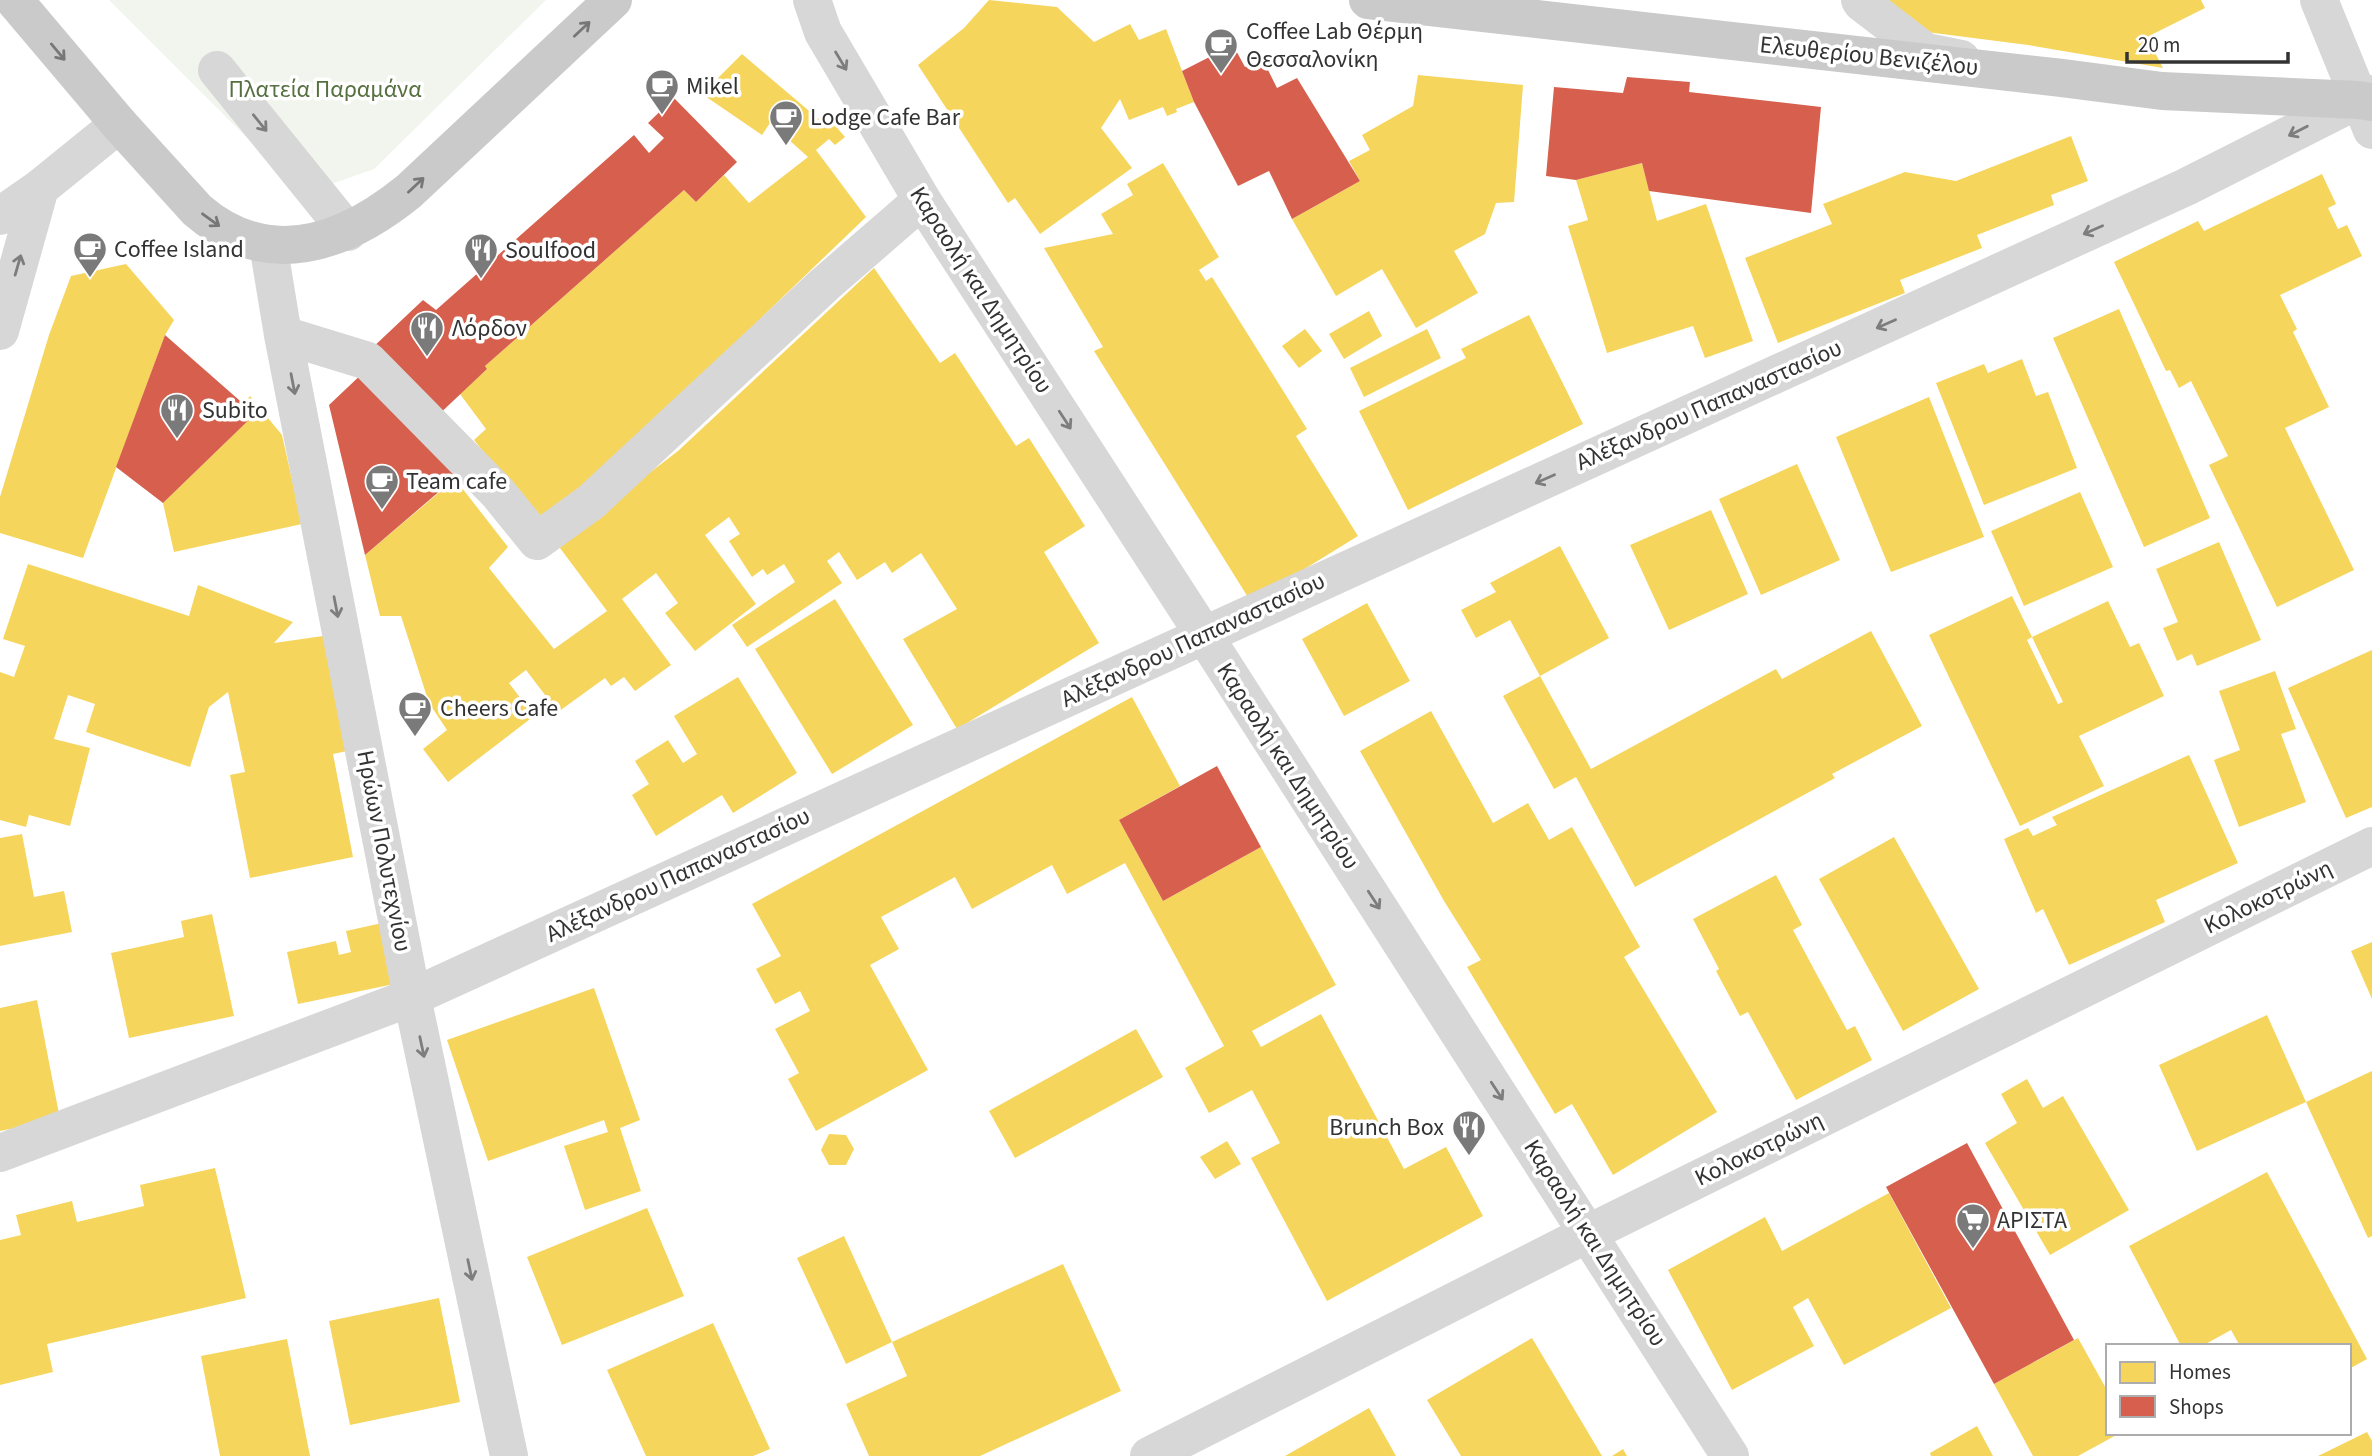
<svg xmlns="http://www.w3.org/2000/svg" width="2372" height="1456" viewBox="0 0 2372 1456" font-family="'Source Sans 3',sans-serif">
  <rect width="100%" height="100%" fill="#fff"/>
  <path fill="#f1f5ed" d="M109,0H546L374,169L303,194Z"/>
  <path fill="#f6d55c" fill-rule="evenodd" d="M989,0L1057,7L1094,42L1130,24L1139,40L1166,29L1194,102L1176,109L1177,112L1167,116L1163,107L1129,120L1120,99L1101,128L1132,168L1040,234L1015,198L1008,203L918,65L964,28Z
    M1888,0H2201L2205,8L2147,37L2163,68L2028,45L1903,29Z
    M742,54L821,121L827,116L845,137L835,145L829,139L816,150L866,217L544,527L474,440L486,429L460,394L487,369L485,366L684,190L696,202L724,175L749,203L808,157L770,123L762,135L702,94Z
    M1418,75L1523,85L1514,202L1496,203L1485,234L1454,251L1478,293L1416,328L1382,269L1336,296L1292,219L1360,181L1349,161L1370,150L1362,135L1413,106Z
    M2071,136L2088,181L2051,195L2054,205L1977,235L1982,248L1900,280L1905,293L1778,343L1745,258L1832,224L1823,204L1905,172L1956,181Z
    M1163,163L1219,257L1199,270L1206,281L1212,277L1307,429L1296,436L1358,536L1251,602L1094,351L1103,347L1044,248L1113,234L1101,214L1133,195L1127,184Z
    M1642,163L1657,221L1706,204L1753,341L1705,358L1693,326L1607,353L1568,226L1588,220L1576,180Z
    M2322,174L2336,204L2328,208L2338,229L2347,225L2362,256L2280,295L2297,329L2293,332L2329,407L2285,428L2354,570L2277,607L2209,465L2228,456L2191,381L2179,388L2170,370L2166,371L2114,262L2198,221L2204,231Z
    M126,264L174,320L165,335L83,558L0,533V497L49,335L71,276Z
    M874,268L940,363L955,353L1016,446L1029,438L1085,526L1044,552L1099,643L957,729L903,639L957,609L921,553L892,573L885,562L857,580L839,552L827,561L842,583L747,647L732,625L795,582L784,564L767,575L763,569L752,577L729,541L740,534L729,517L705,535L756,604L695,651L665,613L678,603L656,573L622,599L671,665L635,691L624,677L611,686L605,678L558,712L526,670L509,683L534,716L448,782L423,749L447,730L429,703L401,616H380L365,555L455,479L508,547L489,568L554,649L607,611L557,544L678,451Z
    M2119,309L2210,518L2144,547L2053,338Z
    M1369,311L1382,336L1344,359L1329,334Z
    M1529,315L1583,424L1408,510L1359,411L1466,358L1461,349Z
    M1305,329L1322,351L1299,368L1282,346Z
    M1427,329L1441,358L1364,397L1350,368Z
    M2022,359L2036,396L2048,392L2077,468L1984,505L1936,383L1984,364L1988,373Z
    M250,396L282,435L302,524L174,552L163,503L255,414L244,403Z
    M1929,397L1984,537L1891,572L1836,437Z
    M1797,464L1840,560L1761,595L1719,499Z
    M2080,492L2113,567L2024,606L1991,531Z
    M1711,510L1748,594L1669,630L1630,545Z
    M2219,542L2261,640L2197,666L2192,654L2177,661L2163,628L2178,622L2156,569Z
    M1560,546L1609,638L1540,676L1510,620L1476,638L1461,610L1496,592L1490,583Z
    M28,564L189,616L198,585L293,622L274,643L323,636L347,751L333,754L353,857L250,878L230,775L245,772L228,692L209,707L190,767L86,732L95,704L68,695L54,739L90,748L70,826L29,815L26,827L0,820V672L14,677L25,646L3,639Z
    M2012,596L2032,637L2108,601L2130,647L2139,643L2164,696L2079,736L2104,786L2020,826L1929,635ZM2032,637L2063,702L2058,704L2027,640Z
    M835,599L913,725L832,774L755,649Z
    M1367,603L1410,681L1344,716L1302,639Z
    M1871,631L1922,726L1832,774L1835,778L1635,887L1576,777L1554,789L1503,696L1540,676L1591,769L1776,669L1782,679Z
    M2372,650V807L2346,818L2288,688Z
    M2275,671L2296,729L2281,734L2306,802L2239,827L2214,760L2240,750L2219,691Z
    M738,677L797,773L733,813L722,795L656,836L632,795L649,784L635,761L668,740L683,763L697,754L674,716Z
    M1132,697L1180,786L1119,820L1163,901L1261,847L1336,985L1252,1031L1261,1047L1321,1014L1404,1169L1446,1147L1483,1216L1327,1301L1251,1158L1280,1143L1252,1090L1209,1113L1185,1068L1224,1046L1125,863L1067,894L1052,865L972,909L955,877L881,917L899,949L870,965L928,1070L816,1131L788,1079L799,1073L775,1029L810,1011L800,991L775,1004L756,969L781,956L752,904Z
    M1431,711L1493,823L1528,803L1549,840L1572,827L1640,947L1624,957L1717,1112L1613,1175L1572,1104L1555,1114L1467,967L1481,960L1444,901L1360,751Z
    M2189,755L2238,863L2156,900L2165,922L2069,965L2043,909L2036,913L2004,839L2028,828L2033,836L2057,825L2052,817Z
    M22,834L34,897L64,891L72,932L0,946V838Z
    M1894,837L1979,989L1903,1031L1819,879Z
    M1776,875L1802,925L1793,930L1817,975L1847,1030L1855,1026L1872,1060L1796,1100L1748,1012L1740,1016L1716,971L1719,969L1693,919Z
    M212,914L234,1016L129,1038L111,953L184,937L181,921Z
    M382,923L394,984L298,1004L287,952L336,941L339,955L351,952L346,931Z
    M2372,942V999L2351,951Z
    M594,988L640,1120L620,1128L641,1191L585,1210L564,1146L608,1132L604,1120L488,1161L447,1040Z
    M37,1000L60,1119L0,1131V1008Z
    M2267,1015L2306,1102L2197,1151L2159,1065Z
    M1136,1029L1163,1077L1015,1158L989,1111Z
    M2372,1071V1236L2368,1238L2306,1102Z
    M2027,1079L2043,1108L2063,1096L2129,1210L2050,1255L1985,1143L2017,1123L2001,1094Z
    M829,1134L846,1135L854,1149L846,1165H829L821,1150Z
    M1227,1141L1241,1164L1215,1179L1200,1157Z
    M215,1168L246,1298L47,1344L53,1372L0,1385V1240L21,1235L16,1215L72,1201L77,1222L144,1206L140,1185Z
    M2267,1172L2367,1359L2349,1369V1346H2240L2231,1330L2202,1346H2181L2129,1246Z
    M1889,1193L1951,1308L1844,1365L1808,1298L1793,1307L1814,1346L1732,1390L1668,1270L1765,1217L1782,1251Z
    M647,1208L684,1296L562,1345L527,1257Z
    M844,1236L892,1342L846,1364L797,1258Z
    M1063,1264L1121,1391L980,1456H869L846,1404L907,1376L892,1342Z
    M439,1298L460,1402L350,1425L329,1321Z
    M713,1323L770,1449L753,1456H646L607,1370Z
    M1532,1338L1602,1456H1461L1427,1400Z
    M2078,1338L2108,1392V1433H2120L2078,1456H2033L1994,1384Z
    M287,1339L310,1456H220L201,1356Z
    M1369,1408L1396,1456H1285Z
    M1977,1426L1993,1456H1931L1930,1453Z
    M2367,1432L2372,1441V1456H2318Z
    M1623,1449L1627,1456H1612Z"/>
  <path fill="#d6604d" d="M1233,45L1245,67L1262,58L1277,88L1297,78L1360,181L1292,219L1269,171L1238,186L1194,102L1182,71Z
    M1627,77L1690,82L1689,92L1821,107L1811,213L1649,191L1642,163L1576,180L1546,176L1554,87L1623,93Z
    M674,98L737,162L696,202L684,190L485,366L487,369L434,419L370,350L423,300L436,310L634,135L649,153L664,138L648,123Z
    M165,335L255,414L163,503L116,467Z
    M366,370L462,472L365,555L329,405Z
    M1217,766L1261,847L1163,901L1119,820Z
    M1967,1143L2074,1340L1994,1384L1886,1187Z"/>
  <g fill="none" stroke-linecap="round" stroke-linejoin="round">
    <path stroke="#d7d7d7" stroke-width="38" d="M812,0L823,32L922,200L1204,635L1730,1456
      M1860,0L1862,3L1926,52L1961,59
      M2319,0L2372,130
      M217,70L348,232
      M0,216L40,188L119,124
      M268,244L283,335L412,997L509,1456
      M0,331L40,188
      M283,335L368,361L498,493L537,541L591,502L824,285L922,200
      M0,1153L412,997L2186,187L2370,94
      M1149,1456L1589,1233L2372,846"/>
    <path stroke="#cacaca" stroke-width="38" d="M14,0L119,124L197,210C267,271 344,244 409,191L613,0
      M1368,0L2062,78L2162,91L2358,100L2372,102"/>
  </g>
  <defs><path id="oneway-shaft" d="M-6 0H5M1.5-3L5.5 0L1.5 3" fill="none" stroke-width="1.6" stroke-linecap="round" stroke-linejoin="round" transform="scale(1.75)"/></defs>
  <g stroke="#777">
    <use href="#oneway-shaft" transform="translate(582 29) rotate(-43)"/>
    <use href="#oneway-shaft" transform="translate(58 52) rotate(50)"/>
    <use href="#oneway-shaft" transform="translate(416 185) rotate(-43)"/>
    <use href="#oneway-shaft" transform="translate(211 220) rotate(36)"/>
  </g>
  <g stroke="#7d7d7d">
    <use href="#oneway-shaft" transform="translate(841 61) rotate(59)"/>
    <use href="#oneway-shaft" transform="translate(260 123) rotate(51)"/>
    <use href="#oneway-shaft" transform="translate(2298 131) rotate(153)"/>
    <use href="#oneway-shaft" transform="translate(2093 230) rotate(156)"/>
    <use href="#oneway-shaft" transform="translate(18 265) rotate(-74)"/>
    <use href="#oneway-shaft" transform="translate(1886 324) rotate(156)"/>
    <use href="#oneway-shaft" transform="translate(293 384) rotate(79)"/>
    <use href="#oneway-shaft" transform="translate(1065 420) rotate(57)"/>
    <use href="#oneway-shaft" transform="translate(1545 479) rotate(156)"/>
    <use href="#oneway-shaft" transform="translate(336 607) rotate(79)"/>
    <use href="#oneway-shaft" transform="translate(1374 900) rotate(57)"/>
    <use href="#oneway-shaft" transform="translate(422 1047) rotate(78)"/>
    <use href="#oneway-shaft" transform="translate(1497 1091) rotate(57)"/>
    <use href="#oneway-shaft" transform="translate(470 1270) rotate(78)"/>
  </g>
  <defs>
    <g id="cafe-pin" transform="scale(1.75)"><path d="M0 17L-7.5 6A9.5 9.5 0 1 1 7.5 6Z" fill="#7a7a7a" stroke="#fff"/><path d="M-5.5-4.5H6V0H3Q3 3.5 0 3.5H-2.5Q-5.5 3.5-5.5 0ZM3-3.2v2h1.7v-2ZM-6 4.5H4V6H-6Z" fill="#fff"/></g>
    <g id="restaurant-pin" transform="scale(1.75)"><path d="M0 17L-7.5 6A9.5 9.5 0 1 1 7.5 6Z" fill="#7a7a7a" stroke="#fff"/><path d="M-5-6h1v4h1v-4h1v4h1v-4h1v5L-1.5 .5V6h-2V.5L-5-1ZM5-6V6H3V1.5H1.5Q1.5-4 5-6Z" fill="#fff"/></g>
    <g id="supermarket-pin" transform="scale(1.75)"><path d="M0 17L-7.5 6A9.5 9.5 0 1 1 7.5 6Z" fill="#7a7a7a" stroke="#fff"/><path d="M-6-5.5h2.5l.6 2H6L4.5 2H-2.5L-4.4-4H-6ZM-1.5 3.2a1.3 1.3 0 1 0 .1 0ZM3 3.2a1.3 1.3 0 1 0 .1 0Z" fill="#fff"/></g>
  </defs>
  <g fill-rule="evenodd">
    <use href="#cafe-pin" x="1221" y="45"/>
    <use href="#cafe-pin" x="662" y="86"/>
    <use href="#cafe-pin" x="786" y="117"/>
    <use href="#cafe-pin" x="90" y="249"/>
    <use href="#restaurant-pin" x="481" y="250"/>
    <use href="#restaurant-pin" x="427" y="328"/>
    <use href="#restaurant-pin" x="177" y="410"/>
    <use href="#cafe-pin" x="382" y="481"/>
    <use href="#cafe-pin" x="415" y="708"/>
    <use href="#restaurant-pin" x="1469" y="1127"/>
    <use href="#supermarket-pin" x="1973" y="1220"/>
  </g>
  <g text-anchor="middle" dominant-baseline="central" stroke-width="7" stroke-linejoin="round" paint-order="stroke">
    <g font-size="24" fill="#333" stroke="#fff" text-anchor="start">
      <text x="1246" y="31">Coffee Lab Θέρμη<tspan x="1246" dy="28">Θεσσαλονίκη</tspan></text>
      <text x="686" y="86">Mikel</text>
      <text x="810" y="117">Lodge Cafe Bar</text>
      <text x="114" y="249">Coffee Island</text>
      <text x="505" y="250">Soulfood</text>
      <text x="452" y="328">Λόρδον</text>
      <text x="202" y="410">Subito</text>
      <text x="406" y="481">Team cafe</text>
      <text x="440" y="708">Cheers Cafe</text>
      <text x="1444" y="1127" text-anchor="end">Brunch Box</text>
      <text x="1997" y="1220">ΑΡΙΣΤΑ</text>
    </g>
    <g font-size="24" fill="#333" stroke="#fff">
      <text transform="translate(1869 56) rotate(6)">Ελευθερίου Βενιζέλου</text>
      <text transform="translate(981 290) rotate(57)">Καραολή και Δημητρίου</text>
      <text transform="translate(1709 405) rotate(-24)">Αλέξανδρου Παπαναστασίου</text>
      <text transform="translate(1193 640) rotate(-25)">Αλέξανδρου Παπαναστασίου</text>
      <text transform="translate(1288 766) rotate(57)">Καραολή και Δημητρίου</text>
      <text transform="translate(384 851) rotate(79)">Ηρώων Πολυτεχνίου</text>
      <text transform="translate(678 875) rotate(-25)">Αλέξανδρου Παπαναστασίου</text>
      <text transform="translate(2268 897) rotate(-26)">Κολοκοτρώνη</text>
      <text transform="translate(1759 1149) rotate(-26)">Κολοκοτρώνη</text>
      <text transform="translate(1595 1243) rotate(57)">Καραολή και Δημητρίου</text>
    </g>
    <g font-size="24" fill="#56703f" stroke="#fff">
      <text x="325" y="89">Πλατεία Παραμάνα</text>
    </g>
  </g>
  <rect x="2106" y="1344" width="245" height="91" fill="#ffffff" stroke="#adadad" stroke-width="2"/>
  <rect x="2120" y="1362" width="35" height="21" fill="#f6d55c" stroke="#adadad" stroke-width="2"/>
  <text x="2169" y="1379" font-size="21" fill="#333333">Homes</text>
  <rect x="2120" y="1396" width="35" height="21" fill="#d6604d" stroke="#adadad" stroke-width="2"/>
  <text x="2169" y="1414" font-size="21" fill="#333333">Shops</text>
  <path d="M2127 52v10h161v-10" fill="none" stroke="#333333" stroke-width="3.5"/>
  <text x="2138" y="52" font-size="21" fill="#333333" stroke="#ffffff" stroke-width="5" paint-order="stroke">20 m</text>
</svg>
